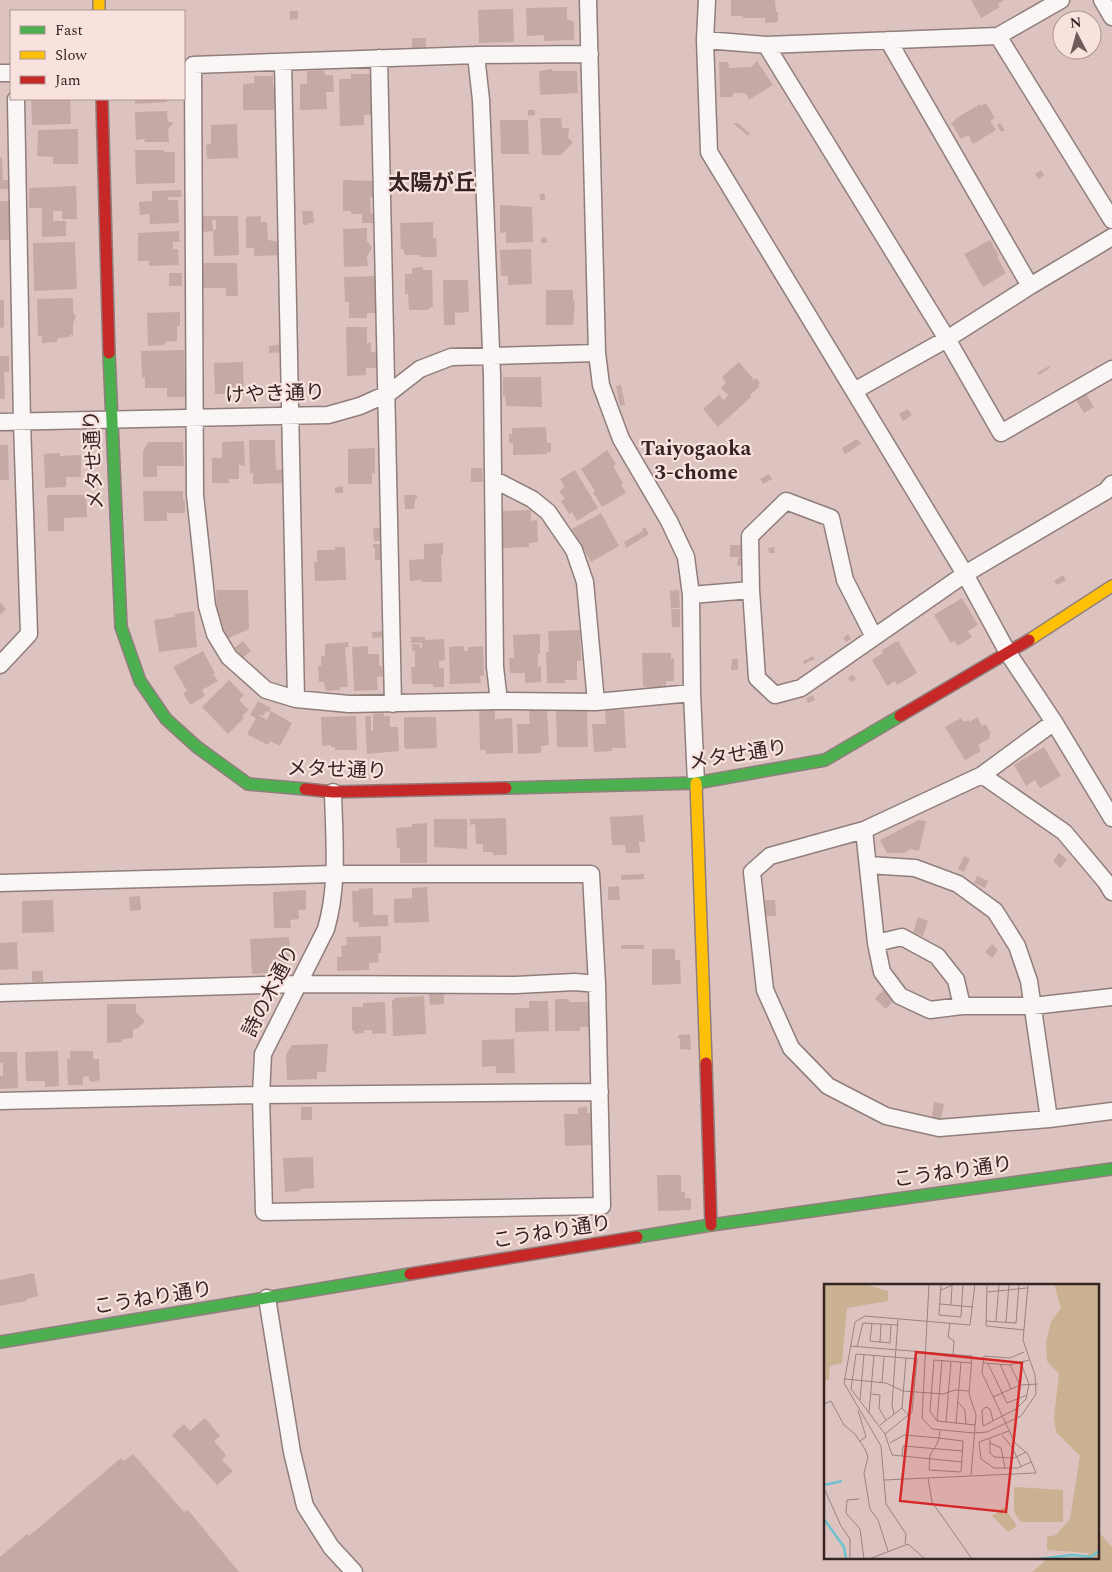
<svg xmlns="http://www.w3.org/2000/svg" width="1112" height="1572" viewBox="0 0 1112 1572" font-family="Spectral,'Noto Sans JP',serif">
  <rect width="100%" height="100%" fill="#dcc3c0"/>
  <path fill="#c9b191" d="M1098,1531L1112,1547V1572H1032L1048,1558H1098Z"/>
  <path fill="#c5a9a4" d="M731,0H775L776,12H778V22L765,23V18H743V16H731Z
    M971,0H1004L998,4L1000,7L981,18Z
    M567,7V19L574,22V40L544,41V35L527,36L526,8Z
    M513,9L514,42L479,43L478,10Z
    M290,11H298V19L290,20Z
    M412,38H426V48H412Z
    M757,61L773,85L748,100V96L744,93H733V97H720L719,62H728L729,68L751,67Z
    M552,69V71H577L578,93L540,95L539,71Z
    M324,70L325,75H333L334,92H326L327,109L300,110V84H307V71Z
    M351,74H370L371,99H374L375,115H364V125L340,126L339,79H351Z
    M254,76H273V86H276L277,110H243V84L254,83Z
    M31,99H70L71,124L32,125Z
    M135,99H167V102L135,104Z
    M986,103L995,118L990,121L996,130L973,144L968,135L961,139L951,123L956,120L955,119L980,104L981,106Z
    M528,110H535V115L528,116Z
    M167,111L168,122H174L168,129L169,142H144L145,139L136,140L135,112Z
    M540,118H561L562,128H569L568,138L573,142L561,155H542Z
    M500,120H528L529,154H501Z
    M733,123H738L750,134L748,136Z
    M1000,123L1005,130L1001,132L997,125Z
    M237,124L238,158L207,159L206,145L211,144V125Z
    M78,129V164H53V157L37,156L38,130Z
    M135,150H164V152H175V183L136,184Z
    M0,157H2L3,180H11V189H0Z
    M1041,170L1044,175L1038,179L1035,174Z
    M343,180L376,181V197H370L371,214H379V223H362V214H351V211H343Z
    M76,186L77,219H62V211H53V221H66V236L42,237V208H29V188Z
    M181,190L182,197H168V200H178L179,223L150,224L149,214L140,215L139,202L152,201V191Z
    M540,194H545V200H540Z
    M0,201H9V240H0Z
    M500,205L532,207L533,242L506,243V232L500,233Z
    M302,211H313L314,223H308V225H303Z
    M202,216H238L239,255L214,256L213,231L216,229V220H212L213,231L202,232Z
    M261,216V222H267L268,240L279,242L280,255L254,256V248H246V217Z
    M433,222V238H436L437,257H420V255H405L403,249L401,250L400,223Z
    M367,228V241L372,248L367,256L368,266L344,267L343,229Z
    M179,231L180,242H173V249H178L179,265L149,266V261H138V233Z
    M546,237L547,243H541V238Z
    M990,240L999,256L997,257L1006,273L983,287L964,254Z
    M75,242L77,289L34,291L33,243Z
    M531,249L532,284L508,285V276H501L500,250Z
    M203,263H237L238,296H226V288H203Z
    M423,267V270H432L433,306L427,310H409L408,294H405V274H412V268Z
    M169,273H182V286H169Z
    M377,276L378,313H367V318H349V302H345L344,277Z
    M443,280H468L469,312L455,313V325H444Z
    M546,290H573V301H575L573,325H546Z
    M73,298V311L76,317L73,323V335H70V337L58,338L57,342L42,343V336H38L37,299Z
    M0,300H4V327L0,328Z
    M180,312V326H177V341L165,342V345L148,346L147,313Z
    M346,327H367V343H371V352H377V368H366V375L347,376Z
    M283,344L284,352L269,353V346Z
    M184,350L185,397H167V388H145V377L142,378L141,351Z
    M0,356H9V372H4L5,399H0Z
    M243,362L244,394H215L214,363Z
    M739,362L754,380L756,378L760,383L758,385L760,386L750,395L751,397L718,427L703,409L719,395L724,400L728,395L721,388L726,382L722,377Z
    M1049,366L1050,368L1039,375L1037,373Z
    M503,377H541L542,407L506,406L505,396L503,397Z
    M621,385L625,405L620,406L616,386Z
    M1086,394L1094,407L1084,413L1076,400Z
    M908,409L912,415L903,421L899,414Z
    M546,427L547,443H551V452H547V454L513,455V443H509V434H512V428Z
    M857,439L861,444L845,454L842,448Z
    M249,440H275L276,470L287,469V483L253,484V473L250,474Z
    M244,441L245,466L239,465V479H229V483H212V458H222V442Z
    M148,442H183L184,466H157V477H143V451Z
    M0,445H8L9,480H0Z
    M375,448V473H372V484H348V449Z
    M607,450L616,464L613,466L623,483L621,485L626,493L602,507L593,492L595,491L581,469Z
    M60,453V456L81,455V477H66V487L45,488L44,454Z
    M471,468H482L483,482H471Z
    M575,470L598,508L577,521L572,512L569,514L561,501L565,499L559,491L565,487L560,479Z
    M769,474L772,479L763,484L760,479Z
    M343,486V493H335V487Z
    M143,491H183V500H185V513H167V521H144Z
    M47,495H86L87,517L64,518V531H48Z
    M404,495H417V498L415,499L414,509H405Z
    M531,510V521L537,520L538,542L529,543V547L503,548L502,511Z
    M601,513L619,546L591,562L572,529Z
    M645,527L649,534L626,548L624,542L643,531L642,529Z
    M373,528H386L387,541H374Z
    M443,543V555H441L442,582H421V580L410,581L409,560L424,559V544Z
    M373,544H385V560H375V548H373Z
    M730,545H743V557H730Z
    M335,547H345L346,580L315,581L314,562H317V550H335Z
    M774,547L775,553H769L768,548Z
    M744,557V565L737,566L738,558Z
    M1063,575L1066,580L1057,585L1054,581Z
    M216,590H248L249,629L227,639L217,613Z
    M679,590L680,608H671L670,591Z
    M962,598L978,625L968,631L972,637L958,646L954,641L951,643L934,615Z
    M0,602L6,609L0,615Z
    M671,609H680V627H672Z
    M194,611L197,647L159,652L154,620L175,617V614Z
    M580,630L581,661H577V680H565V683H547L546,652H549L548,631Z
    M387,631V637L372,638V632Z
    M540,634V654H538V667L541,666V682L525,683V673H510L509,658H514L513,635Z
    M848,634L851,639L846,642L843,638Z
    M411,637H425V640L444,639L445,660L439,661V668H444V687H433V684H412L411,667H415V651H412V644H420V648H422V643H411Z
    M243,641L251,651L241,659L233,649Z
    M898,641L917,673L897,685L895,681L887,686L872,660L883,653L882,650Z
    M348,642L349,647H345L348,687H340V690L326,691L324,682H319L318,666H321V656H325V644Z
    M368,646V654H379V666H382L383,676L377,677L378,690L354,691L352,647Z
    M464,646V651H468V647L483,646L484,676H480L481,683L450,684L449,647Z
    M203,651L215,673L213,674L218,681L202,690L205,696L190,705L183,693L187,691L173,667Z
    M642,653H671V659L674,658V681H666V687H643Z
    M813,656L815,659L804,664L803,661Z
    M732,659H738V670H731Z
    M853,675L856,679L851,682L848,678Z
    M229,680L244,695L239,700L249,710L242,716L244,718L228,734L202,707Z
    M813,695L815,700L808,703L806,698Z
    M258,701L271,708L269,712L266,711L263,716L257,714L267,720L271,711L292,723L280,746L270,741L268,745L247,734L256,718L250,715Z
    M547,709L549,745L541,746V753L518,754L517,724H530L529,710Z
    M479,710H495V719L512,718L513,753L486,754V750H480Z
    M556,710H587L588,747H557Z
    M605,710H624L626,748H612V751L594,752L592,724H606Z
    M384,713V716H390V727H398L399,751L367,754L365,716H371V731H373V714Z
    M356,716L357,750H335V747H331V745L322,746L321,717Z
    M406,717H436L437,748L406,749L404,747V718Z
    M977,717L982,726L986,724L991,734L989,736L990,738L978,745L981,751L965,760L945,727L961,718L964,722L969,720L970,722Z
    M1044,747L1061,776L1040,788L1035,780L1026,786L1014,765Z
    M643,815L645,842H639L640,853H626L625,845H612L610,817Z
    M506,818L507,855H493V852H483V844H476L475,824L470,825V819Z
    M434,819H467V849L434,847Z
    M919,820L926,821L919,851L911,849L904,853H887L880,840Z
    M427,823V863H400V848H397L396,828L412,827V824Z
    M1059,853L1067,860L1060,868L1053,861Z
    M964,856L970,859L964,872L958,869Z
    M644,874V879L621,880V875Z
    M977,876L988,881L985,888L974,883Z
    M619,886L620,900H608V887Z
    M427,887L429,922L394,923V899L412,898V888Z
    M373,888V915H388V926L359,927V922H353L352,891H359V889Z
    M306,890V910H298L299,919L290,920L291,928H274L273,892Z
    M140,896L141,910L130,911L129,897Z
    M53,900L54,932L22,933V901Z
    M765,900H775L776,916H766Z
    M918,917L928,921L923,936L913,933Z
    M381,936V953H378L379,962L369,963V970L337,971V957H342L341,946L347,945L346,937Z
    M289,937L290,957H286V963L269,964V973L252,974L250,939Z
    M17,942L18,969L0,970V943Z
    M992,944L998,950L992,958L985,952Z
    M621,945H644V949H621Z
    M652,949H675V960H680L681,984L652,985Z
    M32,971H43V982H32Z
    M883,990L894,1000L886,1009L875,999Z
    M444,993V1004L430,1005L429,994Z
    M424,996L426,1034L393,1036L392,1000H394V998Z
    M555,999H569V1002H591V1027H580V1031H555Z
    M529,1001H548L549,1031L515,1032V1008H529Z
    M385,1002L386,1033L372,1034V1030H364V1033L354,1034V1031H352V1007H363V1003Z
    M107,1004H136V1012L145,1021L137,1029H133V1038L122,1039V1042L107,1043Z
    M690,1034L691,1050L680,1049V1038L678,1039V1035Z
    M514,1039L515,1073H496V1066L482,1067V1040Z
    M328,1044L326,1072H317V1079L287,1080L286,1055L292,1045Z
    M58,1051L59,1086L45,1087V1081H26L25,1052Z
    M70,1051H93V1059H99L100,1080L91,1082L89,1080V1076L83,1077V1085H68L67,1059H70Z
    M0,1052H17L18,1088L0,1089V1076H3V1063H0Z
    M934,1102L944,1104L941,1119L932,1118Z
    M301,1107H312V1120H301Z
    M587,1107V1113H591V1125H593L592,1145L565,1146L564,1114H578V1108Z
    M313,1157L314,1188L300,1189V1191L285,1192L283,1158Z
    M657,1175H681V1192H685V1198H691V1210L658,1211Z
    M34,1273L38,1296L27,1299V1301L0,1306V1280Z
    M205,1418L220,1436L214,1441L226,1455L222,1460L233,1471L217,1485L172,1435L184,1424L190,1431Z
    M133,1454L184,1512L188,1510L239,1572H0V1557L27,1534L29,1536L121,1458L124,1461Z"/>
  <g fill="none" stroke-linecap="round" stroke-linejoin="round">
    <g stroke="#907e7c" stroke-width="19">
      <path id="street" d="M588,0L597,353L601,385L621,439L669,521L686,557L691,595L692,693L696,783
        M707,0L705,40L709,152L965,574L1008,653L1054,722L1112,818
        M1102,0L1112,17
        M998,36L1112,220
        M705,40L766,45L998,36L1061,0
        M888,40L1030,286
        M766,45L947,339L1001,433L1112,369
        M590,54L476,55L193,65L195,495L207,606L215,634L229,657L266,690L296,699L349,704L499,701L596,702L692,693
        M476,55L481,100L492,375L495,667L499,701
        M379,58L393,704
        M283,62L296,699
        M0,73H11
        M854,391L947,339L1030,286L1112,237
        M0,422L328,415L360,406L389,393L420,369L451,357L597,353
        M493,479L532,499L548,512L574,550L585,582L596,702
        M691,595L751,590
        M874,637L845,580L831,518L786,501L750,536L751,590L757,678L775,695L801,688L965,574L1106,491L1112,484
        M0,665L29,634L22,422L16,99
        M1054,722L982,775L864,830L770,856L752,872L765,990L791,1048L828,1086L886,1116L939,1128L1049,1119L1112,1111
        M982,775L1064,832L1106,882L1112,892
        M864,830L876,943L882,972L900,996L930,1010L962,1006H1033L1112,997
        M868,865L915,868L958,884L995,911L1017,946L1029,981L1049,1119
        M0,883L334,874H591L597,984L602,1206L264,1212L261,1095L263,1054L326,929C339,885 334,837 333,792
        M876,943L902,937L937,956L956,980L962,1006
        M0,993L299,984L516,985L575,982L597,984
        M0,1101L261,1095L600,1092
        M267,1298L292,1452L305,1506L331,1547L354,1572"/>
    </g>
    <g stroke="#907e7c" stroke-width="14">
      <path id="fast" d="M109,353L121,627L140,681L166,719L197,747L248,784L305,789
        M506,788L696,783L825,760L900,716
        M637,1237L711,1225L1112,1169
        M0,1342L410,1274"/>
    </g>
    <g stroke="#907e7c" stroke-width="14">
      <path id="slow" d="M99,0V11
        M1029,640L1112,586
        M696,783L706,1063"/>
    </g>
    <g stroke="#907e7c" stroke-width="14">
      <path id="jam" d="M102,99L109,353
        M900,716L1029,640
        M305,789L333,792L506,788
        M706,1063L711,1225
        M410,1274L637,1237"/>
    </g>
    <use href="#street" stroke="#faf6f6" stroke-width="16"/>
    <use href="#fast" stroke="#4caf50" stroke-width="11"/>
    <use href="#slow" stroke="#ffc107" stroke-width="11"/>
    <use href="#jam" stroke="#c62828" stroke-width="11"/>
  </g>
  <g text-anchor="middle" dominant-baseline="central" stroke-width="4.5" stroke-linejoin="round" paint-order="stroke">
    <g font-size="20" fill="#352421" stroke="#f9e2de">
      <text transform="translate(275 394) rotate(-2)">けやき通り</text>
      <text transform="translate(94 460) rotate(-93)">メタせ通り</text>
      <text transform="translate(738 755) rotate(-9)">メタせ通り</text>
      <text transform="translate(337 770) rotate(2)">メタせ通り</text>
      <text transform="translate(271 991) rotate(-63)">詩の木通り</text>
      <text transform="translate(953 1172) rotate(-8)">こうねり通り</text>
      <text transform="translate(552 1232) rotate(-9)">こうねり通り</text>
      <text transform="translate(153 1298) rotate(-9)">こうねり通り</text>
    </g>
    <g font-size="21" font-weight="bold" fill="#352421" stroke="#f9e2de">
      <text x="696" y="449">Taiyogaoka<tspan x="696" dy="24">3-chome</tspan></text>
    </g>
    <g font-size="22" font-weight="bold" fill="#352421" stroke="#f9e2de">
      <text x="432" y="183">太陽が丘</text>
    </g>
  </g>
  <g transform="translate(824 1284)">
    <rect width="275" height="275" fill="#dcc3c0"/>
    <path d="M0,0H40L64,7V17L23,24L18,79L6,82L5,95L0,98ZM230,0H275V275H260L265,269L223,266V253L232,251L246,235L256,172L232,148L230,133L235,90L223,77L222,58L227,38L237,24ZM190,203L239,206V238H197L190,228ZM180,223L193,242L184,248L168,232Z" fill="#c9b191"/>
    <path fill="none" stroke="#6dc2ce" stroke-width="2.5" d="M0,201L18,197M0,235L20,263L22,275M215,275L248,271L267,273L275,267"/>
    <path fill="none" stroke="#998380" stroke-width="1" d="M105,0L98,134L108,145L150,149L163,148L197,132L212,110L211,91L199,56L204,1M117,0L115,31L137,33L139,0M163,0L162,42L200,46M117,6L131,0M164,8L203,4M116,20L149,23M127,21L128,2M162,37L192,39L195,0M172,37L175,0M182,38L185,0M48,39L46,57L66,59L67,41M126,39L124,53L130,57L129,70M56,58L57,40M26,62L148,72L145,110L152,131L147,191M33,63L39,39L74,41M82,74L78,124L85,132M147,79L110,76L106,127L113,137L151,141M159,79L186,81L205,76M164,80L183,119L203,111M176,80L187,105M186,81L196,101M21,95L62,99L79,107L119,110L131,106L145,107M58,98L60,73M47,110L56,111L55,124L62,136M169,113L196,101L214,100M36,116L40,70M134,118L141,126L142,140M0,120L7,117L20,141L31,150L41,165L44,173L40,189L46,225L54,236L64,267M34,126L42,153L36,157M45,129L50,71M70,130L68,121L74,35M113,137L118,76M169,137L166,125L162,123L158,126L159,142L161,141L192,125L202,115L205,100L196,77M122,138L127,77M132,139L137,78M56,141L78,124M185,147L155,158L157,175L170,184H194L207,178M61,150L88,128L93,75L32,70L27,105L61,150L68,171L138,178M178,151L188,163L197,182M166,155V169L170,173L190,174L202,168M66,159L80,151L115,154L139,157L137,188L105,186L106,171L114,158L115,154L116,147M166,159L177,164L181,184M78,172L79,162L139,167M104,194L108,218L148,275M60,196L212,189L204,170L191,159L158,89L160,72L186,74L200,68M0,204L17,242L26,255V275M35,215L23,216L22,229L36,245L40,275M81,260L82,250L62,220L57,162L20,99L31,38L41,32L146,41L151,0M45,275L84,260L101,275"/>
    <path fill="#d62828" fill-opacity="0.15" stroke="#d62828" stroke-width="2.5" d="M92,68L198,79L182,228L76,217Z"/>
    <rect width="275" height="275" fill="none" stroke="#352421" stroke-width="2.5"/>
  </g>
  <rect x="10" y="10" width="175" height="90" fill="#f9e2de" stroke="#ab9692"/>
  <rect x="20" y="26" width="25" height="8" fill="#4caf50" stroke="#ab9692"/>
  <text x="55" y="35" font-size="15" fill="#352421">Fast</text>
  <rect x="20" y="51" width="25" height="8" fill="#ffc107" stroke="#ab9692"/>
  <text x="55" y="60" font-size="15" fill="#352421">Slow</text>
  <rect x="20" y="76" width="25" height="8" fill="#c62828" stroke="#ab9692"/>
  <text x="55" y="85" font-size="15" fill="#352421">Jam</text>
  <g transform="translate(1077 35) rotate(354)"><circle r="24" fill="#f9e2de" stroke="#ab9692"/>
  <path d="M0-4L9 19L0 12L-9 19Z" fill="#6f5c59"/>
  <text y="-8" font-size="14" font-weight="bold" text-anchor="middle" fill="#352421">N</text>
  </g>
</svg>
